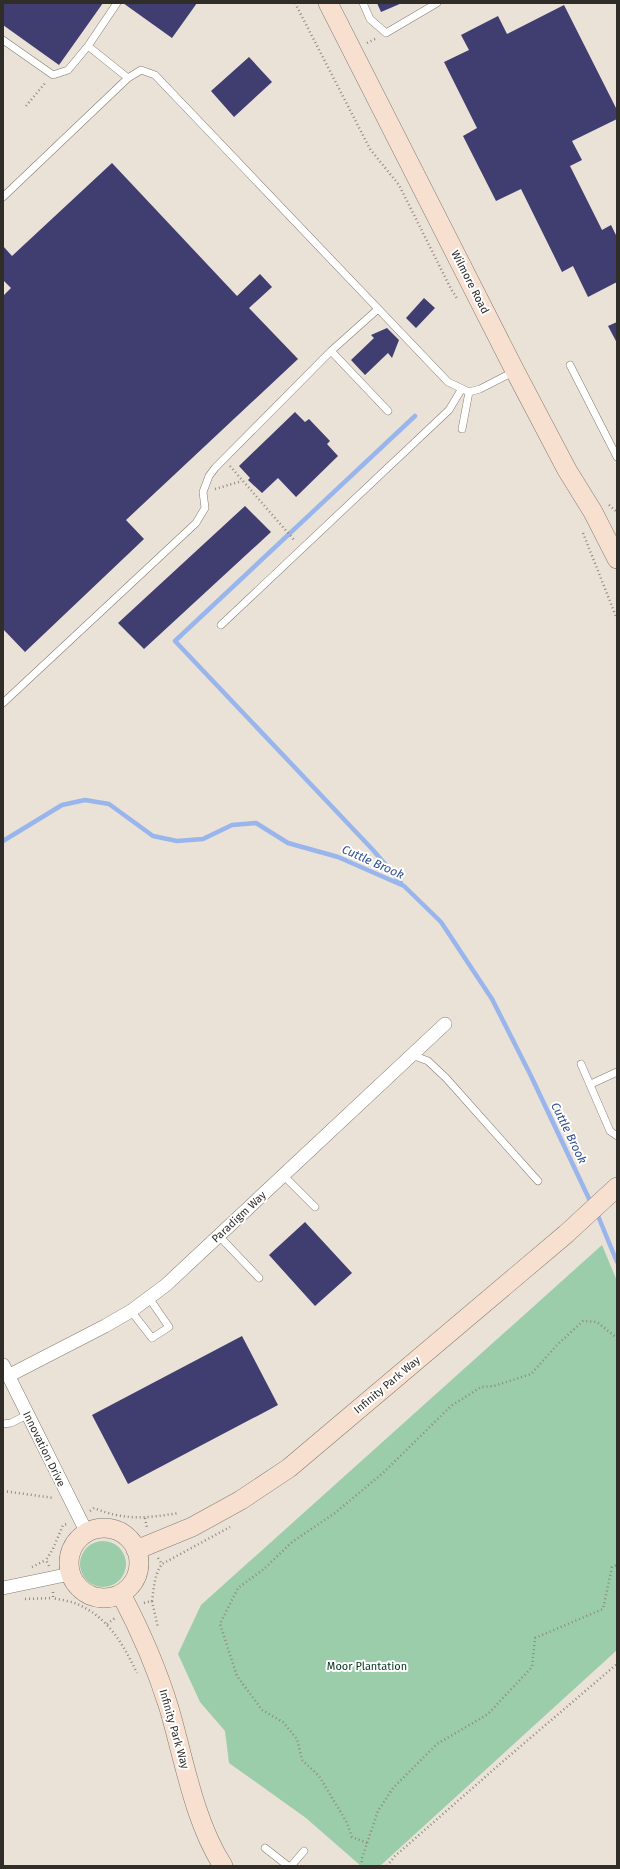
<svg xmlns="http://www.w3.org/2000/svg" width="620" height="1869" viewBox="0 0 620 1869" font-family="'Fira Sans',sans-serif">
  <rect width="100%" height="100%" fill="#eae1d7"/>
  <path fill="#9bcdaa" d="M602,1245L617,1281V1650L380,1866H361L306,1818L229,1763L225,1731L200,1702L178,1654L201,1605Z
    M80 1564a23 23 0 1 1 46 0a23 23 0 1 1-46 0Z"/>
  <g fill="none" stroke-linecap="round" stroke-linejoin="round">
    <path stroke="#98b5ec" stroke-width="4.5" d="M3,841L62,805L85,800L109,804L153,836L177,841L203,839L232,825L256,823L288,843L338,857L404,886L441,922L492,999L531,1076L592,1205
      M401,883L373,850L175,641L415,416
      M596,1211L617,1262"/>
  </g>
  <path fill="#403d70" d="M3,3H103L59,65L3,25Z
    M123,3H197L172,38Z
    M377,3H402L381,12Z
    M564,5L617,110V119L572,141L582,160L570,166L602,230L611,225L617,237V282L588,297L573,266L562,272L521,189L496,201L463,136L477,128L444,62L469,50L461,35L498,16L507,34Z
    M249,57L272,82L234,117L211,91Z
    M112,163L237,296L260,274L272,287L249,308L298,359L126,520L144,539L25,652L3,629V296L11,288L3,280V246L12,256Z
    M424,298L435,308L416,328L406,318Z
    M617,322V343L608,326Z
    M387,328L399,340L392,358L388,353L365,375L351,360L374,338L371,335Z
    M295,412L305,422L309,419L330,441L327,444L338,456L296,497L278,478L262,493L248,480L250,478L239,466Z
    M245,506L271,532L144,649L118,623Z
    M305,1222L352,1273L315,1306L269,1255Z
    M242,1336L278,1405L128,1484L92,1415Z"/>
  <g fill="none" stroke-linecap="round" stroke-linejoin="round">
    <g stroke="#847c72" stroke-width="8">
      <path id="lane" d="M363,3L370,19L386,33L437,3
        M3,40L53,75L68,70L88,46L117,3
        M88,46L128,78
        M3,197L128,78L141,70L155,75L448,382L469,392
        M331,351L388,411
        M570,365L617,457
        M462,429L469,392L480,389L515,371
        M221,625L449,410L461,390
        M3,703L196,523L205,508L203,492L209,476L215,468L331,351L378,309
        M412,1055L428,1061L446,1078L538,1181
        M581,1064L610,1131L617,1136
        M591,1084L617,1072
        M283,1175L315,1207
        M219,1236L259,1278
        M131,1311L152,1338L169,1327L149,1298
        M3,1424L11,1423L27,1415
        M265,1848L288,1866
        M291,1866L304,1851"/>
    </g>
    <g stroke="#847c72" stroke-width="14">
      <path id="street" d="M3,1365L87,1533
        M8,1376L105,1326L131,1311L166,1285L445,1024
        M3,1588L70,1574"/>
    </g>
    <g stroke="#847c72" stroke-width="20">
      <path id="secondary" d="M328,3L515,371L567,470L593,512L617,559
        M69 1563a35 35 0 1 1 70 0a35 35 0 1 1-70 0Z
        M136,1550L192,1527L241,1500L289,1468L566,1234L617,1187
        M121,1594C140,1630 157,1669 169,1708C184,1759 194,1821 223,1866"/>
    </g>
    <path stroke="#8f8982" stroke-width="2.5" stroke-dasharray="1 3" stroke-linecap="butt" d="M295,3L370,149L399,185L451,289L458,300
      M367,43L377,38
      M26,106L46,82
      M230,466L295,541
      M215,489L242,481
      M609,505L617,512
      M583,533L617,619
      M3,1491L54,1498
      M90,1511L94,1508C125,1521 147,1518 179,1513
      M145,1518L147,1528
      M158,1558L162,1564L230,1527
      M49,1566L46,1560L53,1549L63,1525L67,1524
      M32,1567L46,1560
      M53,1592V1598C61,1600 70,1601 77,1604C108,1617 123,1644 137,1673
      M25,1599L53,1598
      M152,1601L158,1628
      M144,1603L152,1601C154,1588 154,1575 162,1564
      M107,1624L115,1618
      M367,1843L352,1837L346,1821L319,1776L302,1760L297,1739L283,1722L262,1710L237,1676L220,1624L238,1588L264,1569L292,1542L335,1513L383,1473L451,1406L481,1387L494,1386L531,1374L558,1344L583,1321L597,1322L617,1338
      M361,1866L362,1858L378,1811L393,1788L437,1744L488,1714L532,1667L535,1638L603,1609L612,1567L617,1565
      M387,1866L395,1856L508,1757L617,1664"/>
    <use href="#lane" stroke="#fff" stroke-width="7"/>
    <use href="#street" stroke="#fff" stroke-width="13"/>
    <use href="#secondary" stroke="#f7e0d0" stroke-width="19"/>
  </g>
  <g text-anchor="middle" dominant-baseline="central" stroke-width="4" stroke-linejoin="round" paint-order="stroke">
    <g font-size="11" fill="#302d29" stroke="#fff">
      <text transform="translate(470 282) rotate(63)">Wilmore Road</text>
      <text transform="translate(239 1217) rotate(-43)">Paradigm Way</text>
      <text transform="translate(387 1385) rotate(-40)">Infinity Park Way</text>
      <text transform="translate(44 1449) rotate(64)">Innovation Drive</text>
      <text transform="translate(174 1729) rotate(74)">Infinity Park Way</text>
    </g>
    <g font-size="11" fill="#023318" stroke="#fff">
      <text x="367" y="1666">Moor Plantation</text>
    </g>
    <g font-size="12" font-style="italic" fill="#305092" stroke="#fff">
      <text transform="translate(373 862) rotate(24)">Cuttle Brook</text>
      <text transform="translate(569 1133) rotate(64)">Cuttle Brook</text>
    </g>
  </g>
  <rect width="620" height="1869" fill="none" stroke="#302d29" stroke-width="8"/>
</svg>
